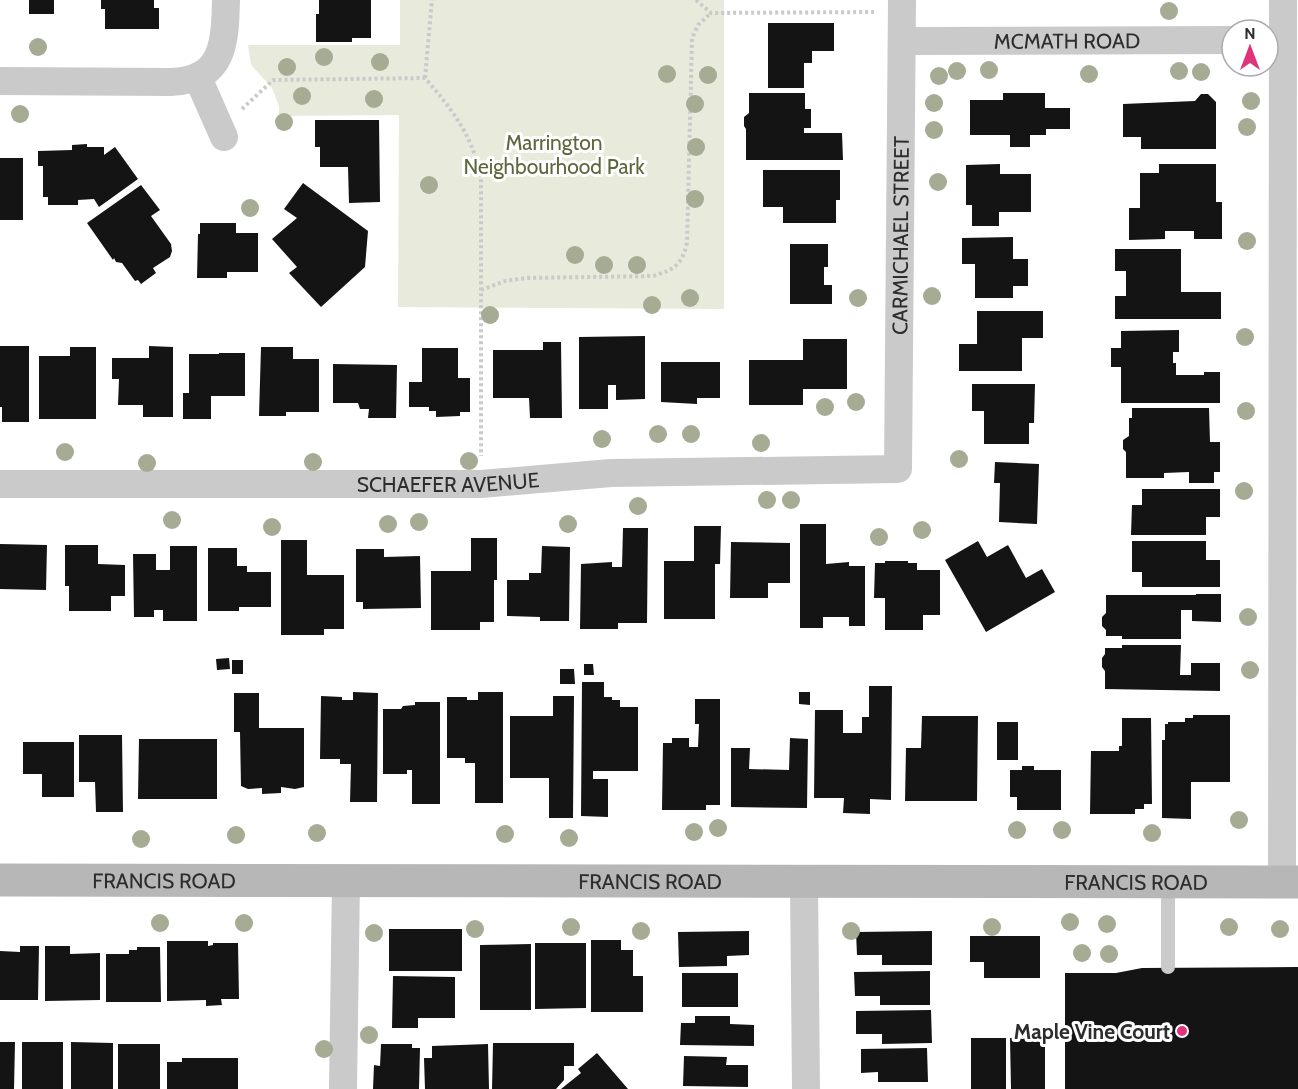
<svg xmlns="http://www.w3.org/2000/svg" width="1298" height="1089" viewBox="0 0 1298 1089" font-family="Cabin,sans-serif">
  <rect width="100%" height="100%" fill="#fff"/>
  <path fill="#e8eadb" d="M400,0H724V309L398,307L399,115L279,116V106L272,88L251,65L248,45H400Z"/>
  <path fill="#141414" d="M29,0H54V14H29Z
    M101,0H154V8H159V29H105V9H101Z
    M319,0H371V38H352V42H316V14H319Z
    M768,23H834V51H812V63H804V88H768Z
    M749,93H805V109H811V128H804V133H842L843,160H746V129L744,126V117L749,113Z
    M1003,93H1045V108H1070V129H1046V135H1030V147H1010V135H970V100H1003Z
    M1201,94H1208L1216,102V149H1141V137H1123V104L1195,101Z
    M315,120H379L380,202L349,203L348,167H320V147H315Z
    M87,144V147H104V155L115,147L138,179L99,207L94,199L78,200V205H48V197H43V166H38V151L72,150V145Z
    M0,158H23V220H0Z
    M1000,164V174H1031V212H999V226H972V205H966V165Z
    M1159,164H1216V202H1222V239H1194V231H1165V239L1129,240V208H1140V173H1159Z
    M763,170H840V200H836V223H783V207H763Z
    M303,183L368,231L365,267L321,307L289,273L297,267L272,239L297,218L284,209Z
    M141,185L160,210L151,216L171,244L172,251L170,257L153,268L156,273L141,284L138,280L135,281L122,263L116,262L114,258L113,260L87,223Z
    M200,223H236V233H258V272H227V278H197L198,234H200Z
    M1013,237V259H1028V286H1013V298H975V264H962V238Z
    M790,244H828V267H824V285H832V304H790Z
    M1115,249H1181V292H1221V319H1115V296H1126V271H1115Z
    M977,311H1043V338H1022V371H959V344H977Z
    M1179,330V352H1173V363H1176V375H1204V372H1220V403H1121V367H1111V348H1121V331Z
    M645,336V399L616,400V385H608V409H579V337Z
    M803,339H847V389H803V405H749V360H803Z
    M543,342H561L562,418H530L529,398H493V350H543Z
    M0,346H29V422H2V407H0Z
    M149,346L173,347V417H143V405H118L119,379H112V358H149Z
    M70,347H96V419H39V356H70Z
    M261,347H293V359H319V412H286V416H259Z
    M422,348H458V378H470V412H460V416L436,417V411H429V407H409V382H422Z
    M219,353H245V396H211V419H183V393H189V354H219Z
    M661,362H720V398H697V404L661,402Z
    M333,364L397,365L396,418H368L369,409H360L358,403H333Z
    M972,384H1035L1034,423H1029V444H984V411H972Z
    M1132,408H1209L1210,442H1220V472H1214V483H1189V472L1164,473V478H1126V452L1123,449V440L1129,436V418H1132Z
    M995,462L1039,464L1037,524L999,522L1000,483H994Z
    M1142,489H1220V517H1206V535H1131L1132,505H1142Z
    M800,524H826V564L849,562V566H865V626H849V617H823V628H800Z
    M694,526H721L720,564H715V619H664V561H694Z
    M623,528H648L647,623H618V629H580L581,564L612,562V567H622Z
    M471,538H497V580H494V622H480V630H431V571H471Z
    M281,540H307V575H344V629H324V635H281Z
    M978,541L987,557L1008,545L1026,578L1042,569L1055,592L986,632L945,560Z
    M1132,541H1206V560H1220V587H1142V572H1132Z
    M731,542L790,543V583H768V598H730Z
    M0,544L47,545L46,590L0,589Z
    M65,545H98V564L125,565V596H111V611H69V586H65Z
    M170,546H197V621H163V610H154V617H134L133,554H156V570H170Z
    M542,546L570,547L569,621H540V617L507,616V580H529V573H541Z
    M208,548H237V566H247V572H271V607H239V611H208Z
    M356,549H384V557L420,556L421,608L363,609V602H356Z
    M885,561H908V563H917V570H940V615H923V630H885V598H874L875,563H885Z
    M1196,594H1221V622L1192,621V610H1181V639H1122V636H1106V630L1102,626V617L1106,613V595H1196Z
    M1122,645H1181L1180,675H1191V663H1220V691L1105,689V671L1102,667V658L1105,654V648H1122Z
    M229,658L230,669L217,670L216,659Z
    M232,660H243V674H232Z
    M584,664H593L594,675H584Z
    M560,669H574L575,684H560Z
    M582,682H604V697H612V700H620V707H638V771H593V779H608V817L581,816Z
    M869,686H892L891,800L870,799V814L843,813L844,798H814L815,710H843V733H862V717H869Z
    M353,692L378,693L377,802H350L351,764H340V759H320L321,696L342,697V700H353Z
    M478,692H503V803H475V763H465V758H447V697H467V700H478Z
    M799,692H810V705L799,704Z
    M234,693H259V728H304V787L295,789L281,787V793L262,794V788L248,789L241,786L240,732H234Z
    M553,696H574L573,818H549V778H510V716H553Z
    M695,699H720V805H706V810H662L663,743H672V738H689V747H698L699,724H695Z
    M415,702H440V804H412V770H407V774H383V709H401L403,706L415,705Z
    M1193,715H1230V782H1191V819L1162,818V740H1165V724H1168V722H1185V718H1193Z
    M922,716H978L977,801H905L906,748H921Z
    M1122,718H1151L1152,804H1144V809H1135V814H1090L1091,751H1119V746H1122Z
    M997,722H1018V760H997Z
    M79,735H122L123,812H96L95,782H79Z
    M790,738L808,739L807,808L731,807V748H750L749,769L789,770Z
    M139,739H217V799H138Z
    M23,742H74V797H42V774H23Z
    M1022,766H1034V770H1061V810H1017V797H1010V770H1022Z
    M389,929H462V971H389Z
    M749,931V955L727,956V966L679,967L678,932Z
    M932,931V965H882V955H857L856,932Z
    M970,936H1040V978H984V962H970Z
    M591,940H621V950H633V976H643V1012H591Z
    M167,941H208V946L213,945V943H238L239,999H221L222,1005L206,1006V1000L167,1001Z
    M535,943H586V1008L535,1009Z
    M531,944V1010H480V945Z
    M20,946H39L38,1000H0V951L20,952Z
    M45,946H70V954L100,953V1000L45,1001Z
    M137,947H160L161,1002H106V954H129V950H137Z
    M1298,967V1089H1065V973H1116L1142,968Z
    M930,971V1005H880V996H855L854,972Z
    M682,973H738V1007H682Z
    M393,976L455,977V1018H418V1028H392Z
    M931,1010L932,1043L882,1044V1034H856V1011Z
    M695,1016H730V1024L754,1025V1046L680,1045L681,1023H695Z
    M971,1038H1006V1089H971Z
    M1010,1038H1045V1089H1011Z
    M0,1042H15L14,1089H0Z
    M22,1042H63V1089H22Z
    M71,1042L113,1043V1089H71Z
    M493,1043H574V1066H564V1080L556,1089H492Z
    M118,1044H160V1089H118Z
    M381,1044H412V1048H420L419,1089H373L374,1065L380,1066Z
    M488,1044L489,1089H425L424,1058H432V1046Z
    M927,1048L928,1082H878V1072L861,1073V1049Z
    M597,1053L628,1089H561L581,1073L578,1069Z
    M684,1056L727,1057L726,1065H748V1087L683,1086Z
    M182,1058H238V1089H167V1062H182Z"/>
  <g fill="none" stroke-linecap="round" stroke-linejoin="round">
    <path stroke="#cacaca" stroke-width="4" stroke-dasharray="3 3" stroke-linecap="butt" d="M696,0L711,13L876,12
      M425,78L432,0
      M242,109L273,80L425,78C452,109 472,135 481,177V456
      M481,290L505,281L526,278L653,276C674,270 682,265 687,243L692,38L698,25L711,13"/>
    <path stroke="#cacaca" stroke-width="14" d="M1168,883V967"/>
    <g stroke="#cacaca" stroke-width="28">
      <path id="s1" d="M902,41L1232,40"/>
      <path d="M198,78L224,137"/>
      <path d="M0,81L171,82C224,80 225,43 226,0"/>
      <path id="s2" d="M0,484H481L611,473L898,469L902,0"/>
      <path d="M1282,882L1283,0"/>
      <path d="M804,883L806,1089"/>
      <path d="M343,1089L346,881"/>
    </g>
    <path stroke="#b7b7b7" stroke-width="33" id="s3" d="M0,880L1298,882"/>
  </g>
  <g fill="#a6ab94">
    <circle cx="1169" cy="11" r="9"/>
    <circle cx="38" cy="47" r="9"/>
    <circle cx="324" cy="57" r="9"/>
    <circle cx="380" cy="62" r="9"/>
    <circle cx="287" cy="67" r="9"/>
    <circle cx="989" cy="70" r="9"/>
    <circle cx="957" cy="71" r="9"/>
    <circle cx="1179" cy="71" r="9"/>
    <circle cx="1201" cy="72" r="9"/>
    <circle cx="667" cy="74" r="9"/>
    <circle cx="1089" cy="74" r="9"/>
    <circle cx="708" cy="75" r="9"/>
    <circle cx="939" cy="76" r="9"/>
    <circle cx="302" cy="96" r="9"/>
    <circle cx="374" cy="99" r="9"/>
    <circle cx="1251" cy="101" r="9"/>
    <circle cx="934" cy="103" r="9"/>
    <circle cx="695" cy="104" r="9"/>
    <circle cx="20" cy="114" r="9"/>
    <circle cx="284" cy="122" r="9"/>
    <circle cx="1247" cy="127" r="9"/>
    <circle cx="934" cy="130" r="9"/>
    <circle cx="696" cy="147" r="9"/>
    <circle cx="938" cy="182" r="9"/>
    <circle cx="429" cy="185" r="9"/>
    <circle cx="695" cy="199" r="9"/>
    <circle cx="250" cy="208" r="9"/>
    <circle cx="1247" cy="241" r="9"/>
    <circle cx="575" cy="255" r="9"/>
    <circle cx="604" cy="265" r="9"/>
    <circle cx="637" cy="265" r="9"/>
    <circle cx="932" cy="296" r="9"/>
    <circle cx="690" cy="298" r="9"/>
    <circle cx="858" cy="298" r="9"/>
    <circle cx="652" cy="305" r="9"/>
    <circle cx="490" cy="315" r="9"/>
    <circle cx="1245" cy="337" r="9"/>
    <circle cx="856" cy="402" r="9"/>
    <circle cx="825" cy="407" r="9"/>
    <circle cx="1246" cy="411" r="9"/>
    <circle cx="658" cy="434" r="9"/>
    <circle cx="691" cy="434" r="9"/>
    <circle cx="602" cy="439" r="9"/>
    <circle cx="761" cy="443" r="9"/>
    <circle cx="65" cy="452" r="9"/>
    <circle cx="959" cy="459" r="9"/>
    <circle cx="469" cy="461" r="9"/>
    <circle cx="313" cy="462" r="9"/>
    <circle cx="147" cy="463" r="9"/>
    <circle cx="1244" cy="491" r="9"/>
    <circle cx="767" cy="500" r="9"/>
    <circle cx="791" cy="500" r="9"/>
    <circle cx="638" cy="506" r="9"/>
    <circle cx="172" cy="520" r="9"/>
    <circle cx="419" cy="522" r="9"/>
    <circle cx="388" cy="524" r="9"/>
    <circle cx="568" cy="524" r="9"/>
    <circle cx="272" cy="527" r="9"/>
    <circle cx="922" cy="530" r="9"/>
    <circle cx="879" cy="537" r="9"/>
    <circle cx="1248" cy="617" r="9"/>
    <circle cx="1250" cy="670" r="9"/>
    <circle cx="1239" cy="820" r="9"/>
    <circle cx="718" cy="828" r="9"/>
    <circle cx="1017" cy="830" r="9"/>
    <circle cx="1062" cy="830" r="9"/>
    <circle cx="694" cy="832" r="9"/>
    <circle cx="317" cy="833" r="9"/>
    <circle cx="1152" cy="833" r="9"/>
    <circle cx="505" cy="834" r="9"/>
    <circle cx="236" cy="835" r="9"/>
    <circle cx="569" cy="838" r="9"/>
    <circle cx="141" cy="839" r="9"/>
    <circle cx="1070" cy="922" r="9"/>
    <circle cx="160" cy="923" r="9"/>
    <circle cx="244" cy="923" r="9"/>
    <circle cx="1107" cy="924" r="9"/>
    <circle cx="571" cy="927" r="9"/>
    <circle cx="992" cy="927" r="9"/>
    <circle cx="1229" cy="927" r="9"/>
    <circle cx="475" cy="929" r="9"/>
    <circle cx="1280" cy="929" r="9"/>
    <circle cx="641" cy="931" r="9"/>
    <circle cx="851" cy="931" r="9"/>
    <circle cx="374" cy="933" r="9"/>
    <circle cx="1082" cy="953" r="9"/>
    <circle cx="1109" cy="954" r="9"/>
    <circle cx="369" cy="1035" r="9"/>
    <circle cx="324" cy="1049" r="9"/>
  </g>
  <circle fill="#df3479" stroke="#fff" stroke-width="2" cx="1182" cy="1031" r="6"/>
  <g text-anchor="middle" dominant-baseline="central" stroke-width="6" stroke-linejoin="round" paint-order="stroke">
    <g font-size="21" fill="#2d2d2d" stroke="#fff">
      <text stroke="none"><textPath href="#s1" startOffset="165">MCMATH ROAD</textPath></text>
      <text stroke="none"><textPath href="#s2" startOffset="1132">CARMICHAEL STREET</textPath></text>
      <text stroke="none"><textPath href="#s2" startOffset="448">SCHAEFER AVENUE</textPath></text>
      <text stroke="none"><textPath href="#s3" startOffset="164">FRANCIS ROAD</textPath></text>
      <text stroke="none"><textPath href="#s3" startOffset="650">FRANCIS ROAD</textPath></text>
      <text stroke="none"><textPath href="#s3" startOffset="1136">FRANCIS ROAD</textPath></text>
    </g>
    <g font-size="21" fill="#5e673c" stroke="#fff">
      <text x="554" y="142">Marrington<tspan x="554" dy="24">Neighbourhood Park</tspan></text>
    </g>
    <g font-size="21" font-weight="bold" fill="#2d2d2d" stroke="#fff" text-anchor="end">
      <text x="1170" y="1031">Maple Vine Court</text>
    </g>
  </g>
  <g transform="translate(1250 48)"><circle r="28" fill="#ffffff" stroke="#ababab" stroke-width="1.5"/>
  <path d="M0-4.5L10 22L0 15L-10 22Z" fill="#df3479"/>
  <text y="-9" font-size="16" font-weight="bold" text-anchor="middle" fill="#2d2d2d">N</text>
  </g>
</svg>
